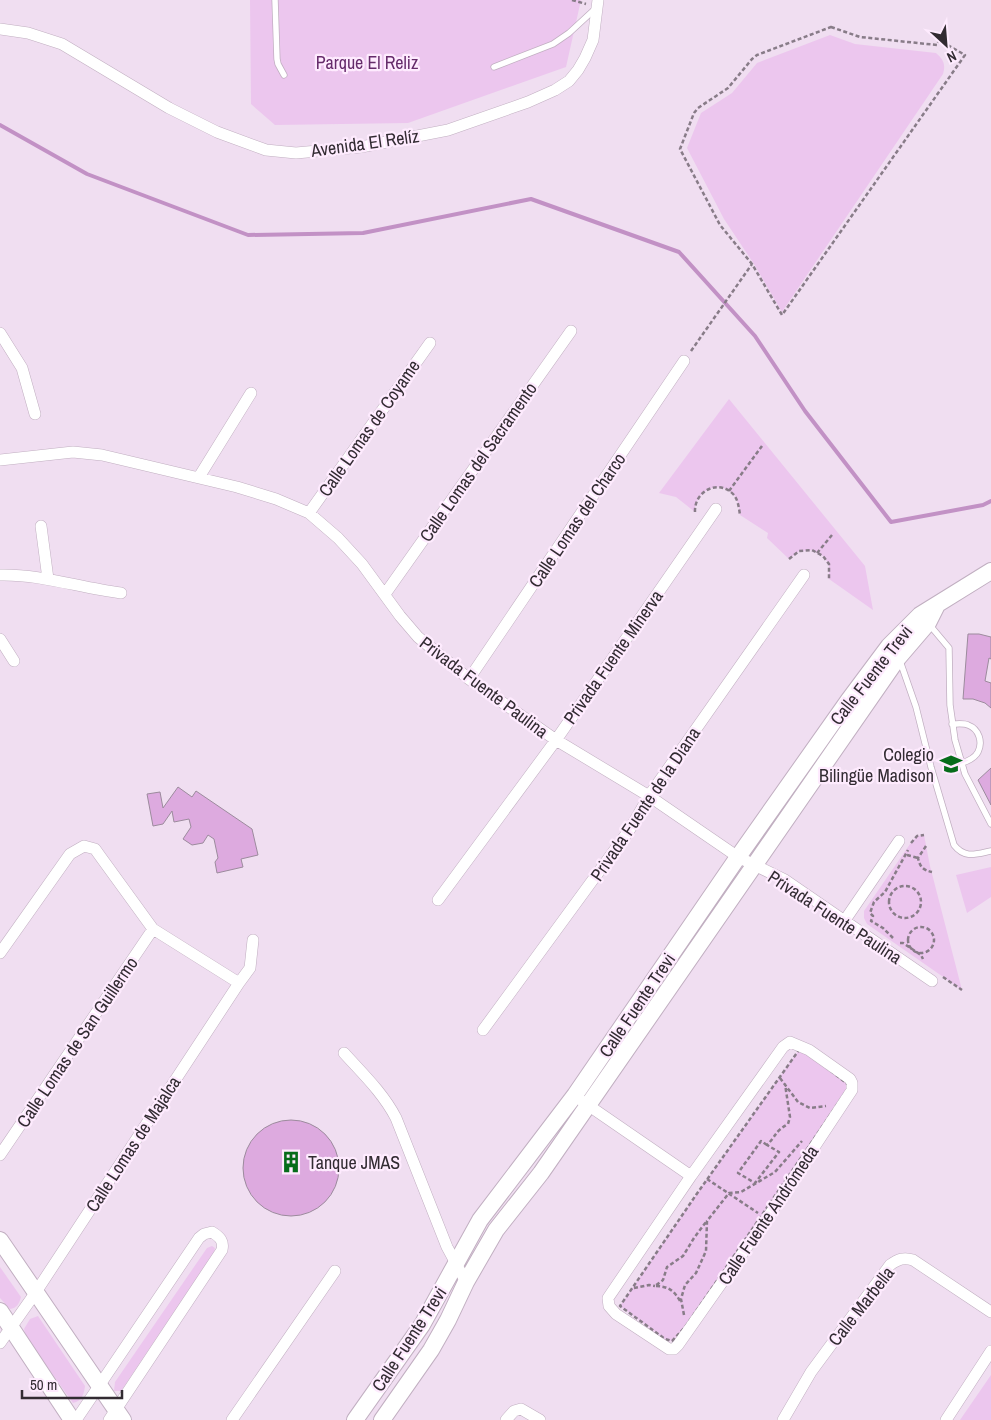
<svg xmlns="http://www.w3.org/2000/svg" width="991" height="1420" viewBox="0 0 991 1420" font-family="'Archivo Narrow',sans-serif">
  <rect width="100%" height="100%" fill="#f0def1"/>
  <path fill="#ecc6ee" d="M250,0H581L566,67L408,123L275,125L251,104Z
    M830,35L855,44L936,53C943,59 946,64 943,74L782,312L754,264L724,219L687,148L701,113L732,93L757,63Z
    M729,399L865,566L873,610L829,579V564L823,556L812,550L799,551L789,559L767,538L768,533L740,515C739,508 738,500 734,495C719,478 694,491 695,512L676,497L659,493Z
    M924,835L930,866L962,990L867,924L864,918V911L910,844L917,836Z
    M991,867V897L967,913L956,875Z
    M799,1050L806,1051L850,1086L686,1326L672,1341L665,1339L620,1306L696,1195Z
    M212,1246L215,1248L214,1252L121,1391H114L115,1382L207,1248Z
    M0,1267L21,1297C19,1304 17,1308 10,1309L0,1298Z
    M38,1316L85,1386C84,1394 82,1401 73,1403L26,1337L24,1329L30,1319Z
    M991,1375V1420H960Z"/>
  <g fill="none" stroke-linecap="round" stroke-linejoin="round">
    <path stroke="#c291c5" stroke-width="4" d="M0,125L87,174L248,235L363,233L531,199L679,252L755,336L805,411L891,522L983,505L991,501"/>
  </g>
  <path fill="#ddaadf" stroke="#9c8b9d" d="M968,634H979L991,637V659L989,658L985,681L991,683V708L985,703L973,699H963Z
    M991,768V805L978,780Z
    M178,787L192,797L196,791L252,829L258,855L241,859L243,867L217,873L215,862L218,858L214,839L208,835L203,843L192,845L183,839L191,827L189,819L174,822L172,811L163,824L153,826L147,794L160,792L163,808Z
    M243 1168a48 48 0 1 1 96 0a48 48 0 1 1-96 0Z"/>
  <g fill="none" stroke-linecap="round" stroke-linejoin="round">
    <g stroke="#c1afc1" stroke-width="7">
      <path id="lane" d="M275,0L277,59L278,64L284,75
        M494,67L553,44L569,33L595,9
        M928,623L949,648L950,705L955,740L965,774L991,824
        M900,661L916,707L931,767L954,845C965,859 976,854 991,851
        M952,724C957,724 964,723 968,725C979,729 983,742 978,752C975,758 968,761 962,763"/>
    </g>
    <g stroke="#c1afc1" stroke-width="12">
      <path id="street" d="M0,29L28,33L62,44L169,108L217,132L266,150L296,153L361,147L448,130L528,102L555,90L569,81L578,70L585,58L593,40L598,0
        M0,333L22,368L35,414
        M0,460L73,452L102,455L237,487L276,499L309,513L338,538L362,564L400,616L418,637L469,679L556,740L649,796L738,857L785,880L932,981
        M199,477L251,393
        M309,513L430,343
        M41,526L48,579
        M0,575C41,574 80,588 121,593
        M385,594L571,331
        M0,639L14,661
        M469,679L684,361
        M438,900L556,740L716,509
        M845,920L899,841
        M0,953L70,854L84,846L95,849L100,856L153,929L239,983
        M483,1030L630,829L649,796L804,575
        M790,1042L809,1050L850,1079L852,1083V1090L768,1217L678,1345L674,1349H669L616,1314L609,1306L608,1298L691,1176L783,1047Z
        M344,1053C363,1074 383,1093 396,1118L447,1247L466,1282
        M582,1101L691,1176
        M0,1155L153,929
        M0,1343L36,1292L239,983L250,968L253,940
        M76,1420L199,1238L204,1234L212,1232C220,1237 224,1241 222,1250L109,1420
        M232,1420L335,1271
        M506,1420L514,1411L521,1409L540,1420
        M783,1420L811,1372L890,1265C898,1259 904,1257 913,1260L991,1312
        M946,1420L991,1351"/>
    </g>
    <g stroke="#c1afc1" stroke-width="18">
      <path id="secondary" d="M0,1240L123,1420
        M0,1311L72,1420
        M355,1420L422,1325L480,1220L575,1095L738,857L848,701L889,646L920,615L991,571
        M382,1420L431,1350L448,1320L466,1282L496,1230L541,1173L898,658L928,623L937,605"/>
    </g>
    <path stroke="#887c88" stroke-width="2.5" stroke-dasharray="4 2.5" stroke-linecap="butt" d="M572,0L586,4
      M831,27L860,37L937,45L939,40L965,55L782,315L752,264L720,225L680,149L694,113L698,108L728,88L752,59L757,55Z
      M691,351L752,264
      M729,491L762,446
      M695,512C694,491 719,478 734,495C738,500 739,508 740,515
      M817,553L832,535
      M789,559L799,551L812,550L823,556L829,564V579
      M911,843L917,836L924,835
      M926,846L918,858C920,867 923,870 932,872
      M907,855L918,858
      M889 902a16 16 0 1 1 32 0a16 16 0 1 1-32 0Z
      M908 940a13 13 0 1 1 26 0a13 13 0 1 1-26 0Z
      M893,938L883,928L871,921L873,916L870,913L874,902L885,892L908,850
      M900,943H903L921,955L923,959
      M943,977L962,990
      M799,1050L806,1051L850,1086L686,1326L672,1341L665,1339L620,1306L696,1195Z
      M780,1078L798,1102L810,1108L826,1106
      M767,1145L761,1141L738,1173L755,1183L779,1152L767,1145C777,1135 774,1132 788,1124L790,1117L785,1084
      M707,1179L758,1213
      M634,1288L649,1285L655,1286
      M680,1301C674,1290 667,1286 655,1286L663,1280L667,1267L683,1256L694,1238L706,1222
      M684,1315L681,1299L685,1285L696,1273L706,1251L707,1221L729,1193L741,1192L775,1172L802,1141"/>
    <use href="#lane" stroke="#fff" stroke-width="5.5"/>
    <use href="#street" stroke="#fff" stroke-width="11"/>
    <use href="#secondary" stroke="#fff" stroke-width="16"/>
  </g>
  <defs>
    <g id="school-bare" transform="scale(1.725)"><path d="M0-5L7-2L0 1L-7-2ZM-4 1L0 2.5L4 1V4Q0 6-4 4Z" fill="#066c1a" stroke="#feebfe" stroke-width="2.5" paint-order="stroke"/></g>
    <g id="building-bare" transform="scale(1.725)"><path d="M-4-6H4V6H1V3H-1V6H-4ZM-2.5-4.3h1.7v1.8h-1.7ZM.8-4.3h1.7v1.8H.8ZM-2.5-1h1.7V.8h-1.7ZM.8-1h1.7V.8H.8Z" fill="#066c1a" stroke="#feebfe" stroke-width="2.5" paint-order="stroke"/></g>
  </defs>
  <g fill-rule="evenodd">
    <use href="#school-bare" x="951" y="764"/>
    <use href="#building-bare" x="291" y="1162"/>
  </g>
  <g text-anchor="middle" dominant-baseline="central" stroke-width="4.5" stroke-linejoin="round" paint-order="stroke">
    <g font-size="18" fill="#662b6b" stroke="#feebfe">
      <text x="367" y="62">Parque El Reliz</text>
    </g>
    <g font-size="18" fill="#322b32" stroke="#feebfe">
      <text transform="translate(365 143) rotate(-8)">Avenida El Relíz</text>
      <text transform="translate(369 428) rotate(-55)">Calle Lomas de Coyame</text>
      <text transform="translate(478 462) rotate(-55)">Calle Lomas del Sacramento</text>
      <text transform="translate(577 520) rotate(-56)">Calle Lomas del Charco</text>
      <text transform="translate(613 657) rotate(-55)">Privada Fuente Minerva</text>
      <text transform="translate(871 675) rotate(-52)">Calle Fuente Trevi</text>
      <text transform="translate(484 687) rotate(37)">Privada Fuente Paulina</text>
      <text transform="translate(645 804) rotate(-56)">Privada Fuente de la Diana</text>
      <text transform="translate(835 917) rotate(33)">Privada Fuente Paulina</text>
      <text transform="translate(637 1005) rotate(-56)">Calle Fuente Trevi</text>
      <text transform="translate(77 1042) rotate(-56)">Calle Lomas de San Guillermo</text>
      <text transform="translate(133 1144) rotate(-57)">Calle Lomas de Majalca</text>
      <text transform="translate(768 1215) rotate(-56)">Calle Fuente Andrómeda</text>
      <text transform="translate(861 1306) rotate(-52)">Calle Marbella</text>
      <text transform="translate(409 1339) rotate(-57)">Calle Fuente Trevi</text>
    </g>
    <g font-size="18" fill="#322b32" stroke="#feebfe" text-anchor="end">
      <text x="934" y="754">Colegio<tspan x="934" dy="21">Bilingüe Madison</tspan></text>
      <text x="308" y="1162" text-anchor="start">Tanque JMAS</text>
    </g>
  </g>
  <g transform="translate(946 45) rotate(154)" stroke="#feebfe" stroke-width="4" paint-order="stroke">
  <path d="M0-4L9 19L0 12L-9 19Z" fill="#322b32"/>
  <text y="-8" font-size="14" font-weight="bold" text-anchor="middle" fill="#322b32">N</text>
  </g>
  <path d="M22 1390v8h100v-8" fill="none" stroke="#322b32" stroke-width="2.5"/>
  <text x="30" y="1390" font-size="15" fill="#322b32" stroke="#feebfe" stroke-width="4" paint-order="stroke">50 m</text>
</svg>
